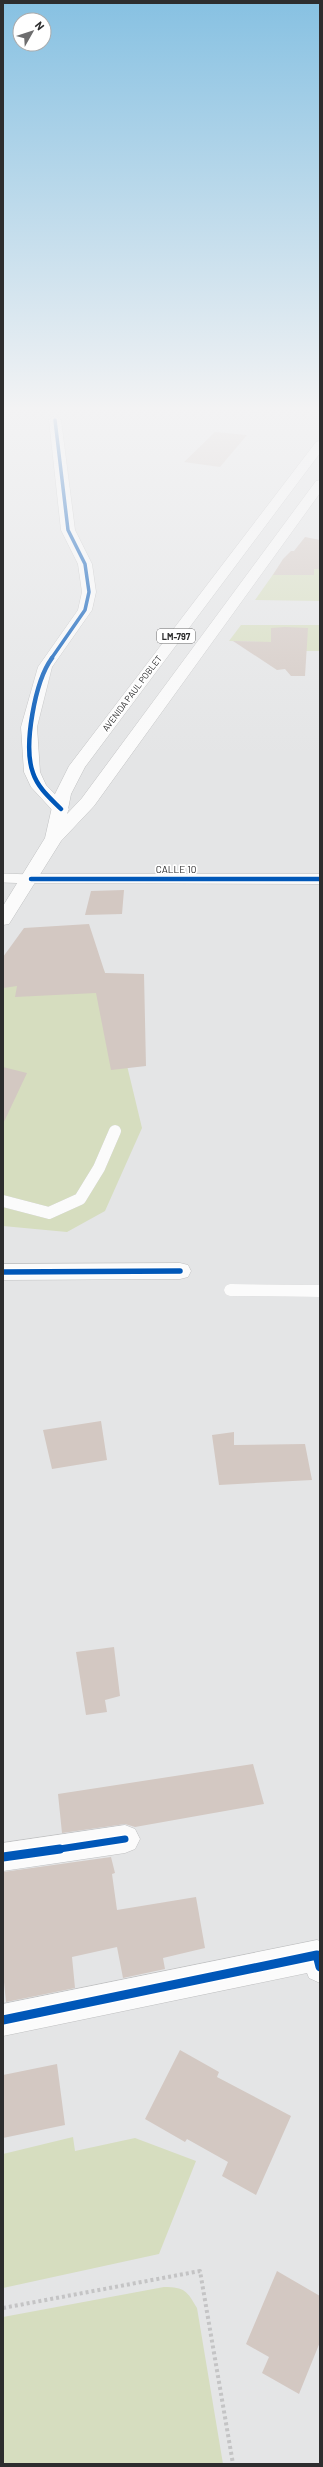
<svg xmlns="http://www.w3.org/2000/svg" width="323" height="2467" viewBox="0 0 323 2467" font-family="Barlow,sans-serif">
  <rect width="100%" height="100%" fill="#e4e5e6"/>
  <path fill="#d6ddbf" d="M320,565V601L255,600L279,566Z
    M241,625H320V651H253L260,642L229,641Z
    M104,970L142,1128L105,1211L67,1232L3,1226V979Z
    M73,2137L75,2151L135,2138L196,2161L159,2254L3,2288V2154Z
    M164,2287C185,2287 187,2291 197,2308L223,2464H3V2317Z"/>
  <path fill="#d3c8c2" d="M215,432L247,435L220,467L184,462Z
    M305,537L320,540V569H314V575H273L283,559L291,551H294Z
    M285,627L308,628L305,676H291L285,669L277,670L233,641L271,642V628Z
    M124,890L122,914L85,915L91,891Z
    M89,924L105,973L144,974L146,1066L111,1070L96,993L15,997L17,986L3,988V957L24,928Z
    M3,1067L27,1073L3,1124Z
    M101,1421L107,1460L52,1469L43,1430Z
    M234,1432V1445L305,1444L312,1480L219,1485L212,1435Z
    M114,1647L120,1696L105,1700L107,1712L86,1715L76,1652Z
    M253,1764L264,1804L135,1827L125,1824L62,1833L58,1794Z
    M111,1857L115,1873L112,1874L117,1910L196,1897L205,1948L163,1958L165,1969L123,1978L117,1947L72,1957L75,1988L6,2002L3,1972V1872Z
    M180,2050L219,2072L217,2077L291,2116L256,2195L222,2176L228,2162L187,2139L185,2142L145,2119Z
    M57,2064L65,2125L3,2138V2075Z
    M277,2271L320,2296V2342L299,2394L262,2373L269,2357L246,2344Z"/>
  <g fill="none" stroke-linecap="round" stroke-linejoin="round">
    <g stroke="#c0c1c2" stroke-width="10">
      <path id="service-far1" d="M3,878L31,879"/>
    </g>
    <g stroke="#c0c1c2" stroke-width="12">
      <path id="service" d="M3,1201L49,1213L80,1199L99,1168L115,1131
        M230,1290L320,1291"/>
    </g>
    <g stroke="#c0c1c2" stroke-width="1">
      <path id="minor" d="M55,416L61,420L75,530L92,564L96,592L92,610L52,667L37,727L40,772L46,785L69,809L67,813H55L31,787L24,772L21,727L38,667L78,610L82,592L78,564L61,530L49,420Z
        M31,874H320V884L25,883L22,879L25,875Z
        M180,1263L188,1265L191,1271L188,1277L180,1279L3,1280V1264Z
        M125,1825L135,1829L140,1839L135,1849L125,1853L3,1871V1843Z
        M317,1940L320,1941V1983L309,1978L307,1973L3,2036V2004Z"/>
    </g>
    <g stroke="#c0c1c2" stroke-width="1">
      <path id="primary" d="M320,441V453L85,767L71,794L67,814L82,798L316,481L320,480V493L94,806L61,841L9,924L3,925V906L45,838L55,794L69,766L316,442Z"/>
    </g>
    <path stroke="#c4c4c5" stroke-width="4" stroke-dasharray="3 3" stroke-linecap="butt" d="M3,2308L200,2271L233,2464"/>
    <use href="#service-far1" stroke="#fbfbfb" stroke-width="9"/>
    <use href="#service" stroke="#fbfbfb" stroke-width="12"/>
    <use href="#minor" fill="#fbfbfb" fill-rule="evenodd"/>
    <use href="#primary" fill="#fbfbfb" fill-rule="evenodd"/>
    <g stroke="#fff" stroke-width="5">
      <path id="cycleway-far4" d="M51,659L85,610L89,592L85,564L68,530L55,420"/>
    </g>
    <g stroke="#fff" stroke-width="6">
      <path id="cycleway-far3" d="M52,658C35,681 23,746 33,773C38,788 50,798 61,809
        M31,879H320"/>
    </g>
    <g stroke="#fff" stroke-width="8">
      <path id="cycleway-far2" d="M3,1272L180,1271"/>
    </g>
    <g stroke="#fff" stroke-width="10">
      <path id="cycleway-far1" d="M53,1850L125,1839"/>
    </g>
    <g stroke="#fff" stroke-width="12">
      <path id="cycleway" d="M3,1857L60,1849
        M3,2020L317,1955L320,1967"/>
    </g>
    <use href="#cycleway-far4" stroke="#0057b8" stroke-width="3.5"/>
    <use href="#cycleway-far3" stroke="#0057b8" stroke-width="4.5"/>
    <use href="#cycleway-far2" stroke="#0057b8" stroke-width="5.5"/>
    <use href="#cycleway-far1" stroke="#0057b8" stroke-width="7"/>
    <use href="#cycleway" stroke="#0057b8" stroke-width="9"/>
  </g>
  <linearGradient id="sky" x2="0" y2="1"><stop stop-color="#87c1e2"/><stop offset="0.54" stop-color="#f3f3f4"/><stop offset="1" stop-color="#f3f3f4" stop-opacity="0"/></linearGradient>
  <rect width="323" height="757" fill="url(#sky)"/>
  <g text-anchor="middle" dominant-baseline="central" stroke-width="3.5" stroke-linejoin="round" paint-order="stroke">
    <rect fill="#fff" stroke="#6c6c6d" stroke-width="1" x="157" y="629" width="38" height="14" rx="3"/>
    <g font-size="9" font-weight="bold" fill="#2d2d2e">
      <text x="176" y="636">LM-797</text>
    </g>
    <g font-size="9" fill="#2d2d2e" stroke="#fff">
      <text transform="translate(132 693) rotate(-53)">AVENIDA PAUL POBLET</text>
    </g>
    <g font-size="10" fill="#2d2d2e" stroke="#fff">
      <text x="176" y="869">CALLE 10</text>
    </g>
  </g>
  <rect width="323" height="2467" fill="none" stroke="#2d2d2e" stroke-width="8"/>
  <g transform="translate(32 32) rotate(51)"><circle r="19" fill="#ffffff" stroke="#ababab"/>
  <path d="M0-3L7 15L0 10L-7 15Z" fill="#6d6d6e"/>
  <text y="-6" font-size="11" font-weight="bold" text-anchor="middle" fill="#2d2d2e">N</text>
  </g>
</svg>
